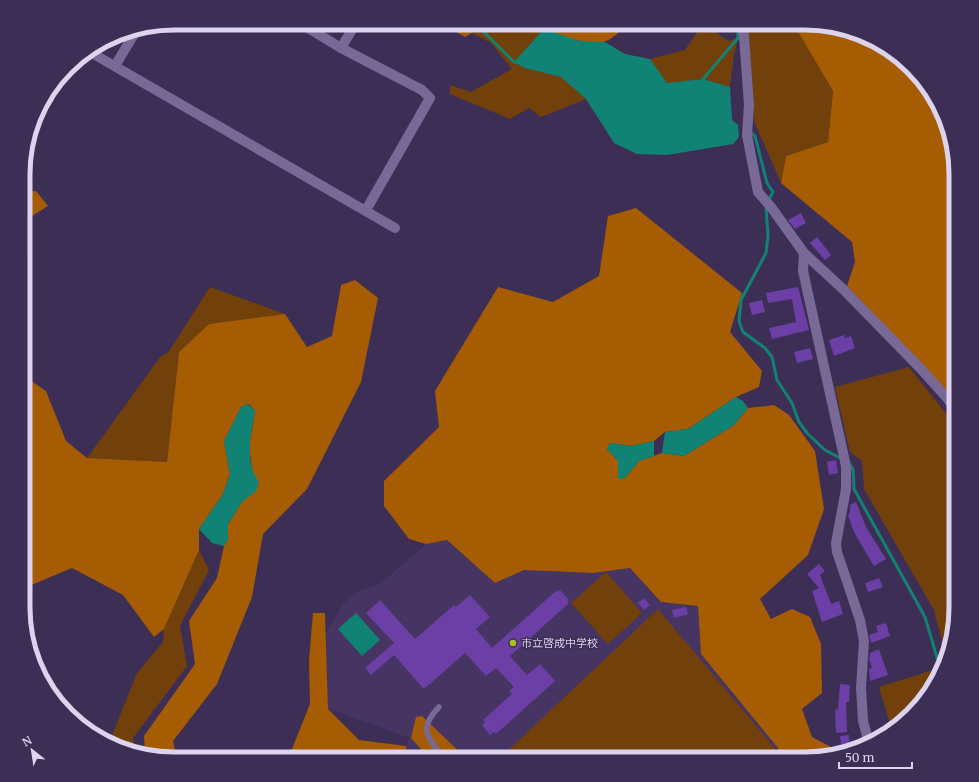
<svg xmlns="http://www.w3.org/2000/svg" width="979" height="782" viewBox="0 0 979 782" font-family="Merriweather,'Noto Sans JP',serif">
  <rect width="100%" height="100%" fill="#3d2e56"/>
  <path fill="#463463" d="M447,540L495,583L524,570L593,573L630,568L661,602L698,606L701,654L782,753L776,759H406V746L410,738L328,709L326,633L343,604L358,591L380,584L426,544Z"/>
  <path fill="#72400a" d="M466,23H531L544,29L515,61L525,68L561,77L586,99L541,117L529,108L510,119L450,94V85L471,92L512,69L491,43L472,33Z
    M748,23H788L797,30L833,91L828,142L786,156L781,183L754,121Z
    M707,26L728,41L738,38L734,54L730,87L703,79L667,84L650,59L685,50L698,31Z
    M210,287L285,314L210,324L179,352L167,462L87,458L161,356L168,353Z
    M909,367L956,426L954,460L956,618L946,657L934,610L864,489L862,461L850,452L835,387Z
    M199,550L209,570L180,626L187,666L133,738L135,752L117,748L109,743L137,673L163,642L164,629Z
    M606,572L642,613L608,644L571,603Z
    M658,609L778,752L770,759H499Z
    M943,667L918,708L891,727L879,687Z"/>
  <path fill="#a65c03" d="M441,23H466L472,33L465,37Z
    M532,23H626C621,31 614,38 606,41C590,48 546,31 532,23Z
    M788,23H814L862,34L905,61L940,108L956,174V402L847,286L855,262L852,242L781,183L786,156L828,142L833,91L797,30Z
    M36,191L48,206L24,221V192Z
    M636,208L742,293L730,332L762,371L759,387L736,397L688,429L665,432L654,441L631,446L610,443L607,449L618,461L624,479L639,461L662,453L684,456L734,425L748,408L774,405L789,415L815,451L824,509L808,555L760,599L771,619L792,609L810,617L821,644L822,693L802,709L812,737L831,747V754L805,759H776L782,753L701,654L698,606L661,602L630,568L593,573L524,570L495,583L447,540L426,544L409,539L384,506V481L439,427L435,391L498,287L553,302L599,276L608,216Z
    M355,280L378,298L361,382L307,489L263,534L252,597L217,684L173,741L177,759H165L145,754L144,736L195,664L189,621L217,578L224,546L228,539V524L242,502L253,475L249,447L255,411L249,404L241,407L224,441L230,474L223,494L199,529V550L164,629L154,637L123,595L72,568L29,586L23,585L24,376L46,391L66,441L87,458L167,462L179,352L209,324L285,314L307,347L332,336L341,285Z
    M313,613H325L328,709L359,740L406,746V759H288L310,704L309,660Z
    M422,716L467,759H430L411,738L416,717Z"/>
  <path fill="#118374" d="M544,29L580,41L605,42L625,54L650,59L667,83L703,79L730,87L732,120L738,125L739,137L733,144L667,155L637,154L614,143L586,99L561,77L525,68L514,62Z
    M736,397L743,401L748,408L734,425L684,456L662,453L665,432L688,429Z
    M248,404L255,411C251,435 244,461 259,482L256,491L242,502L228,524V539L224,546L212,543L199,529L223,494L230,474L224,441L241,407Z
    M654,441V456L639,461L624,479L618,478V461L607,449L610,443L631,446Z
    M356,613L380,640L362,656L338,629Z"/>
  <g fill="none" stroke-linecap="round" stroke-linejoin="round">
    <path stroke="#118374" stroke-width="3" d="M475,23L514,62H518
      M704,82L703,79L738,38V23
      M750,132L755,136L767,183L773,192L768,201
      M766,206L768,236L766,253L741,300L739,321L743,332L765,348L772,357L777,380L792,403L799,422L807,433L825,450L842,459
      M848,462L853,469L854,489L925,617L941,671"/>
  </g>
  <path fill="#6b3fa6" d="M801,213L806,223L795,229L788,220Z
    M817,237L831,255L825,260L810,243Z
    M798,287L809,330L772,339L769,328L796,322L792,299L768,303L766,293Z
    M762,300L765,312L752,315L749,303Z
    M844,335L845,338L851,336L855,348L834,356L829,340Z
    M810,348L813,359L797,363L794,352Z
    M836,460L838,473L829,475L827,462Z
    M856,502L866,527L886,559L874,566L855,534L848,516L850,512V505Z
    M819,564L825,571L820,575L831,604L839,601L843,614L822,622L812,591L819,588L807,574Z
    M879,578L883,587L868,592L865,583Z
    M557,590L558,592L560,590L569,600L567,602L569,603L510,656L527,675L540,664L555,681L496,734L494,732L490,735L482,725L485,722L483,720L512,694L509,691L514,687L496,668L486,676L465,653L424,689L394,655L371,675L365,668L394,643L366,613L380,600L415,639L454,605L456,607L470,595L490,617L476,629L492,648Z
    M644,598L650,605L644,610L638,603Z
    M686,607L688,614L674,618L672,610Z
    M886,623L890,636L871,643L869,635L878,632L876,626Z
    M879,649L888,675L870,681L869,669L872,668L869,659L870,653Z
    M840,684L850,685L849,702H846L847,732L836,733L835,710L838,709Z
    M849,735V744L841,745L840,736Z"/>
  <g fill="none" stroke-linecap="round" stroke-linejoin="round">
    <path stroke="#796996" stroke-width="5.5" d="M439,707C417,730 428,736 444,759"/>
    <path stroke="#796996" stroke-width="10" d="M300,23L341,48L422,90L430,98L366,210
      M743,23L749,105L747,135L758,192L771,207L804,253L844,290L921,369L947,398L956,411
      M341,48L356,23
      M90,52L395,228
      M115,66L137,29
      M804,253L803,271L846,466V489L836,543L837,552L860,620L864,641L861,688L863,721L869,743"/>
  </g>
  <circle fill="#a9c71a" stroke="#3d2e56" stroke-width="1.5" cx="513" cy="643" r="4"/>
  <g text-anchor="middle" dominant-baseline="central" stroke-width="3" stroke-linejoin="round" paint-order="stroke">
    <g font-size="11" fill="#dcd3ed" stroke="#3d2e56" text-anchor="start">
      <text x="521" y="643">市立啓成中学校</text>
    </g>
  </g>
  <path d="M0 0H979V782H0ZM174 30H805A144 144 0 0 1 949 174V608A144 144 0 0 1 805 752H174A144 144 0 0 1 30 608V174A144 144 0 0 1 174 30Z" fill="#3d2e56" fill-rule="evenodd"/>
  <path fill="none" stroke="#dcd3ed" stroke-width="5" d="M174 30H805A144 144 0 0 1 949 174V608A144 144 0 0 1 805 752H174A144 144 0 0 1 30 608V174A144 144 0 0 1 174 30Z"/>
  <g transform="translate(32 750) rotate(330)" stroke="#3d2e56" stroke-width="3" paint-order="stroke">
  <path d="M0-3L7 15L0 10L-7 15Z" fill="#dcd3ed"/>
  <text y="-6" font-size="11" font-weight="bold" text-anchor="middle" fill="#dcd3ed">N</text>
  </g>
  <path d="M839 762v6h73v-6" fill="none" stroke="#dcd3ed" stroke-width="2"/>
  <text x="845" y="762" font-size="12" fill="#dcd3ed" stroke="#3d2e56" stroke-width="3" paint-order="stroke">50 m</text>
</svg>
